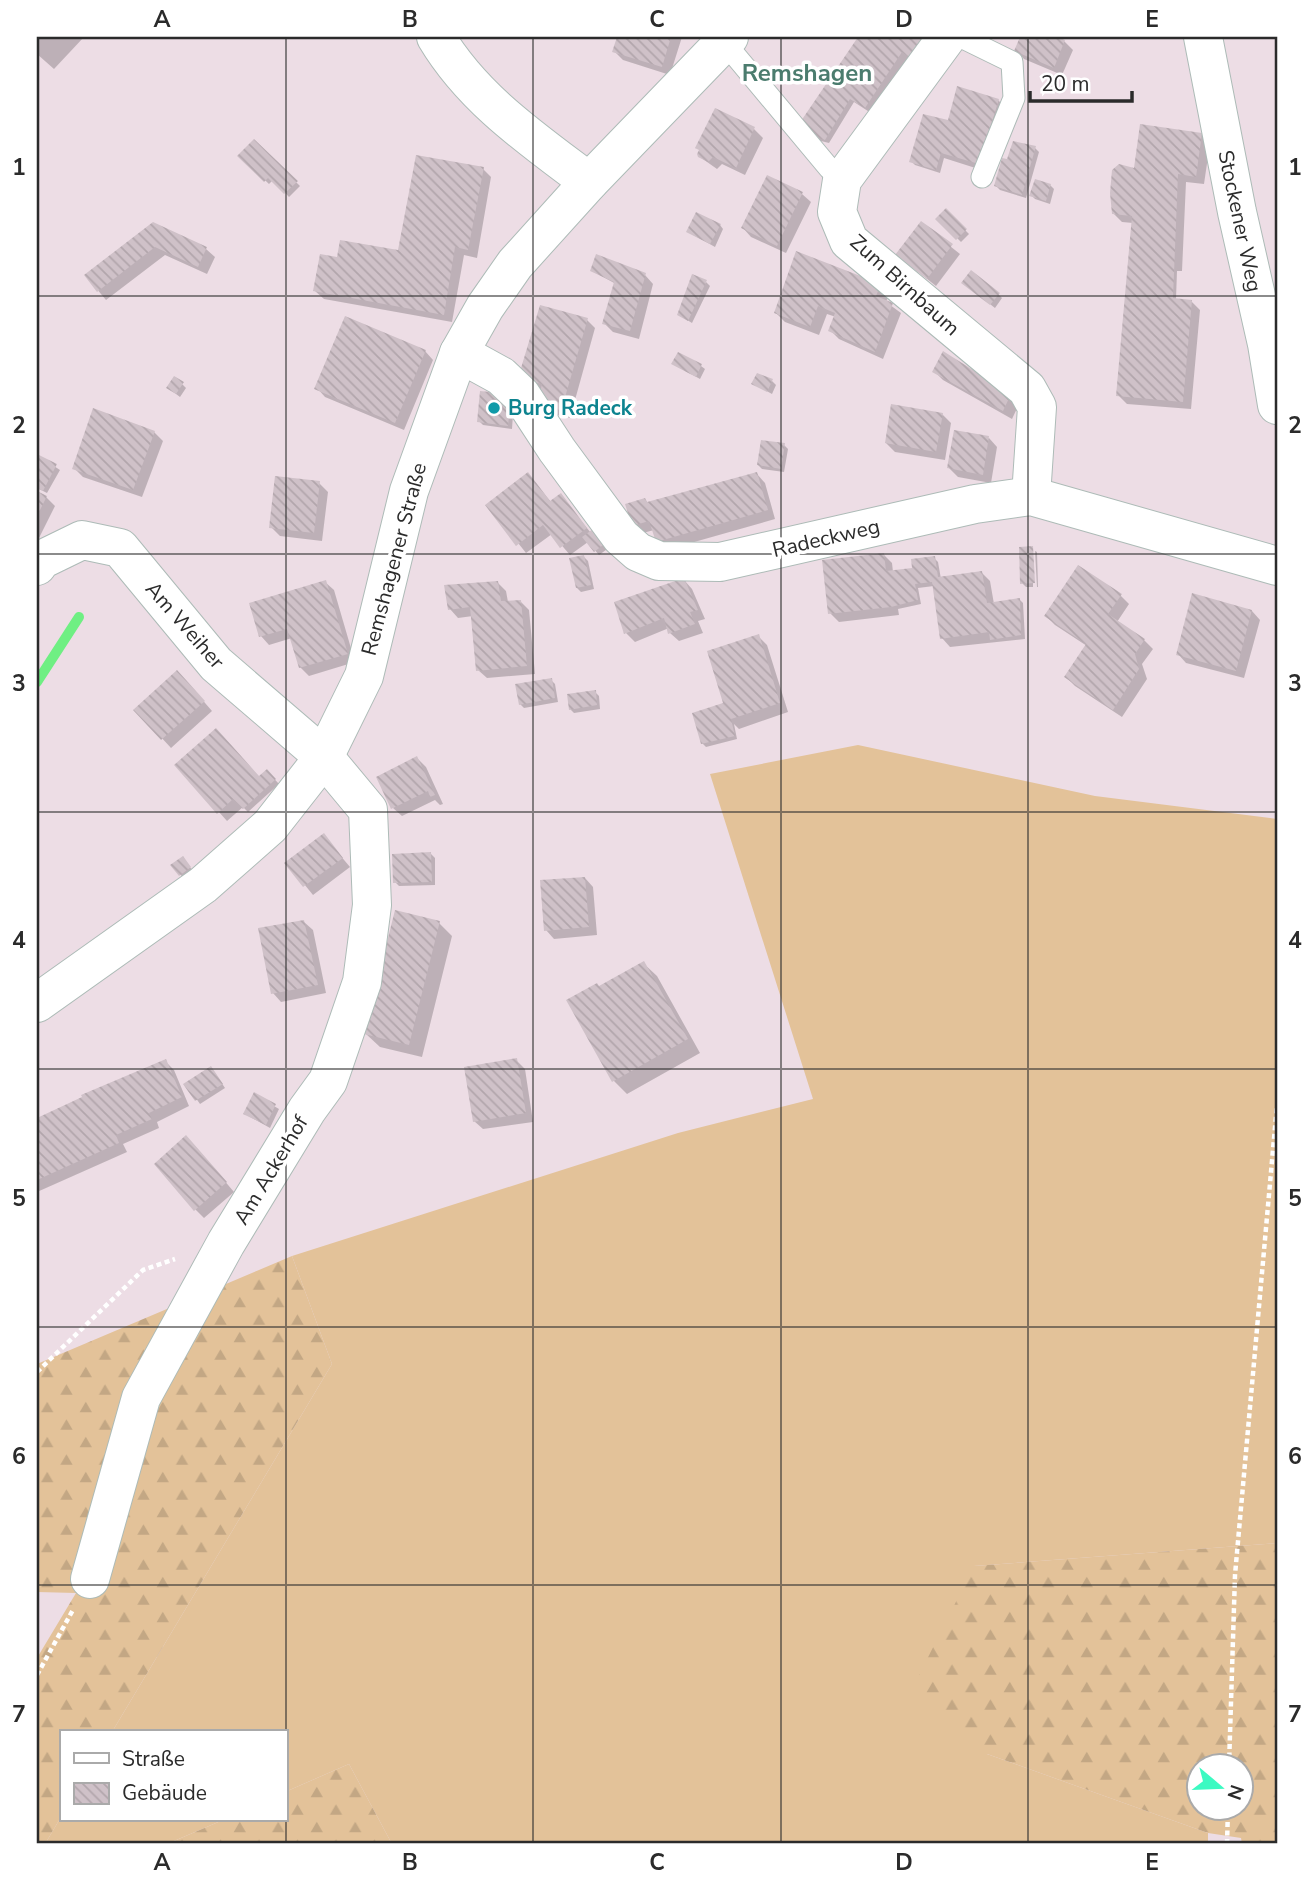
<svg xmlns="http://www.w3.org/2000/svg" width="1314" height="1881" viewBox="0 0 1314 1881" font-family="'Nunito Sans',sans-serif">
  <defs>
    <pattern id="forest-firs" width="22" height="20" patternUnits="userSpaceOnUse" patternTransform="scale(1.75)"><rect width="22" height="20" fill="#e3c299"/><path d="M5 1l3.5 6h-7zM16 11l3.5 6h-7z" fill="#c3a784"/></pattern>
    <pattern id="building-back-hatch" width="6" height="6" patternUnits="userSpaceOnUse" patternTransform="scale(1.75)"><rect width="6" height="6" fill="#cfc1c8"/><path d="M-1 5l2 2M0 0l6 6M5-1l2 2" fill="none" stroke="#b2a6ac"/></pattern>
  </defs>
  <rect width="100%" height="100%" fill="#eddde5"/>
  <path fill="#e3c299" d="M858,745L1095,796L1277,819V1543L974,1566L987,1754L1208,1833V1844H392L349,1764L285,1792V1732H112L332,1364L292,1256L678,1133L813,1099L710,774Z
    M61,1817V1820H223L167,1844H45Z"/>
  <path fill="url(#forest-firs)" fill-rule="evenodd" d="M292,1256L332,1364L112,1732H61V1817L45,1844H37V1658L76,1593L37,1592V1364Z
    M1277,1543V1844H1242L1241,1838L1208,1833L987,1754L909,1695L974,1566ZM1198,1766H1240V1808H1198Z
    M349,1764L392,1844H167L223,1820H285V1792Z"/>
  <path fill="#0003" d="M37,37H84L54,69L37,54Z
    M619,37H682L670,75L623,60L614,51Z
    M860,37H939L874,115L854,102L829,143L821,141L803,121Z
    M1022,37H1054L1064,41L1073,50L1062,75L1024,59L1016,50Z
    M998,100L1007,109L988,172L944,158L940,173L915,165L911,161L949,122Z
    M716,110L754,129L763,138L745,175L722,164L717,169L700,157Z
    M1201,134L1210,143L1204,184L1186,182L1182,271H1177L1176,299L1191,301L1200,310L1191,409L1127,404L1118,395L1133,223L1122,222L1113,213L1135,170Z
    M254,141L300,186L289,197L273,180L269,184L240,156Z
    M1035,148L1039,152L1026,198L1000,190L996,186L1008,161Z
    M483,169L491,177L477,258L464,255L452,322L324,299L315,291L338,260L400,252Z
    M1050,185L1054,189L1050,204L1035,199L1031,195Z
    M802,194L811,202L786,253L751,237L743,228Z
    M946,211L969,234L961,242L938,219Z
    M921,223L960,254L936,286L897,255Z
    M153,224L206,249L215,257L207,274L165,255L106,300L86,276Z
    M720,225L723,229L715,247L688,232Z
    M797,253L889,294L886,302L901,313L883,359L839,339L830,330L836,317L827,314L819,335L785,322L776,313Z
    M592,271L645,275L653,284L639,339L613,332L604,323L616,284Z
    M706,282L710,286L692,323L679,315Z
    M968,287L998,294L1002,298L995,308Z
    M587,320L595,328L570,418L548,413L543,390L529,386Z
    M425,351L433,360L404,430L325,397L317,388Z
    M944,353L1019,404L1012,419L943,380L934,371Z
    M673,364L701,366L705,369L700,379Z
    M772,381L776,385L772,394L754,384Z
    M182,384L186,388L180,397L168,388Z
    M514,400L512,429L483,425L479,421Z
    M942,414L951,423L945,460L895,452L886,443Z
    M154,432L163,441L142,497L83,477L74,468Z
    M989,438L997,447L991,483L958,477L949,468Z
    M784,445L788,449L784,472L762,469L758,465Z
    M37,455L60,470L47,493L37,488Z
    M528,474L551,502L560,495L591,533L610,547L599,555L588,542L570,555L552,534L526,553L488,505Z
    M757,474L765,483L775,519L666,550L654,530L643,533L634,525L645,500L649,504Z
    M319,483L328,492L322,541L280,536L271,527Z
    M37,493L46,497L55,506L37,542Z
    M1033,548V587H1026L1022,583L1021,549Z
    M1035,551L1037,552L1038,587H1037Z
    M884,555L892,563L893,572L914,570L934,558L938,562L941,579L982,573L990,581L994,604L1019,599L1023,603L1025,639L950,647L942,638L934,586L918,588L921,604L898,609L899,615L839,622L830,613Z
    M584,557L588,561L594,589L581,592L577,588Z
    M684,580L692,589L705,619L698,621L703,633L679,641L670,633L669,628L635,642L626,633Z
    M325,582L334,590L355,662L309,676L300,667L292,638L269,645L261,636Z
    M497,582L506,591L508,602H521L529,610L535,674L487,678L478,670L473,616L458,618L450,609Z
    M1121,596L1129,604L1117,622L1144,640L1153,649L1142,664L1147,679L1122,717L1075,686L1066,677L1087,646L1055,625L1046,616Z
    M1252,611L1260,620L1244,678L1186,663L1178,654Z
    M758,636L767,645L788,712L739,729L734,724L737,739L706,747L702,743Z
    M551,680L555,684L558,702L524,708L520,704Z
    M186,681L212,711L171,748L136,710Z
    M595,692L599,696L600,709L574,713L570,709Z
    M417,758L426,767L443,804L440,805L435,800L402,816L393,808Z
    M177,765L260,778L267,771L279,784L248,812L243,807L227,821Z
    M323,835L350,867L313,895L287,863Z
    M431,854L435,858V885L399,886L395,882Z
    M186,862L193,871L184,879L173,865Z
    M585,878L593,887L597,935L554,939L546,930Z
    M304,922L313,930L326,993L281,1002L273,993Z
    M439,923L452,936L422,1057L380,1047L366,1034Z
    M643,963L657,976L700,1053L627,1094L614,1081L569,1001L600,988Z
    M516,1060L525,1069L533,1122L483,1129L474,1121Z
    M165,1061L174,1070L189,1106L157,1122L159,1128L123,1144L127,1152L37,1192V1119Z
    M215,1073L225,1088L200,1104L186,1084Z
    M255,1095L279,1109L270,1128L245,1114Z
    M195,1146L234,1192L204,1218L195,1209Z"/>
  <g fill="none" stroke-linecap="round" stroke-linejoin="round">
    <path stroke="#6fef83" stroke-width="10" d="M37,682L79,617"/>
  </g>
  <path fill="url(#building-back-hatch)" d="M617,37H671L662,67L612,52Z
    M858,37H930L913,60L902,52L865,108L850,99L825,140L815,137L801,121Z
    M1020,37H1058L1065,40L1054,68L1014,51Z
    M957,86L999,99L979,164L941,153L936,170L909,162L923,114L948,120Z
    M715,108L755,127L736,168L713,157L708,162L698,157L697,154L699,150L695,148Z
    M1140,124L1202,133L1196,177L1178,174L1173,298L1192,300L1183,402L1116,396L1132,216L1112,214L1110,193L1112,170L1119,164L1134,168Z
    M254,139L298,181L284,194L268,178L264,182L237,156Z
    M1013,141L1036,146L1022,195L994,186L1002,158L1007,159Z
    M416,155L484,167L468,250L455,247L444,315L313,291L320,254L337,257L340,240L398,250Z
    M767,175L803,192L777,246L741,228Z
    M1035,179L1051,184L1046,201L1029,196Z
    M946,208L967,229L956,240L935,219Z
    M696,212L721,224L710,244L686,232Z
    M921,221L953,244L927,279L895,255Z
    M153,222L207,247L198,267L155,247L97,292L84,275Z
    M796,251L881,284L876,296L893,303L875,352L828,331L835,313L818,306L810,327L774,313Z
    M596,254L646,273L630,331L602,324L614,282L590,271Z
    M971,270L1000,293L990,305L961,283Z
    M692,274L707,280L688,321L677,315Z
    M540,305L588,318L561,411L537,405L542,384L518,378Z
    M345,316L426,350L395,423L314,389Z
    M943,351L1011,394L1003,411L932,372Z
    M678,352L702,364L696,377L671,364Z
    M757,373L773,379L767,392L751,384Z
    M174,376L184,382L176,394L166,388Z
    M480,391L511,394L508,426L477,422Z
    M891,404L943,413L936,452L885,443Z
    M93,408L155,431L133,490L72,469Z
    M954,430L989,436L983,475L947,468Z
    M761,440L785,443L781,469L757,465Z
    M37,454L57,464L43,491L37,488Z
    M528,472L550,501L561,493L587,528L560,548L543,525L516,546L485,505Z
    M757,472L768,510L656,542L649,521L632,526L625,504L645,498L647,502Z
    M275,476L320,481L314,533L269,528Z
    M37,491L47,496L37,516Z
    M596,527L607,542L594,552L582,537Z
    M1033,546L1035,583L1020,584L1019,547Z
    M884,553L886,571L912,568L911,559L935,556L938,577L982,571L987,603L1020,598L1021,635L990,640L989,632L940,639L932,582L915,584L918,600L891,607L828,614L822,560Z
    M584,555L591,585L576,588L569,558Z
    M1078,565L1122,594L1108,614L1145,639L1135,654L1139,669L1113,710L1064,677L1086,644L1044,616Z
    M684,578L698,610L690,612L695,624L668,634L664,618L624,634L614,602Z
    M326,580L348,654L299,668L287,629L259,637L249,603Z
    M498,581L501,601L521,600L527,666L476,671L470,607L448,610L444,585Z
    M1192,593L1252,610L1236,671L1176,655Z
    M759,634L780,703L731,719L735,736L701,744L692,713L723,703L707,651Z
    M177,670L205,701L161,740L133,710Z
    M552,678L555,698L519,705L515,684Z
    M596,690L597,705L569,710L567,694Z
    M216,728L259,776L267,769L276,779L243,809L233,799L217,814L174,765Z
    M417,756L435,795L430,797L428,791L391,809L376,777Z
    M324,833L343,858L303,887L284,863Z
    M431,852L432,882L393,883L392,854Z
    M183,856L191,867L179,876L170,865Z
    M585,877L589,927L544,931L540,880Z
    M395,910L440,921L409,1045L364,1034Z
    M304,920L318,985L271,994L258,928Z
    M644,961L688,1039L612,1082L566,1000L597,983L599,986Z
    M517,1058L526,1113L473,1122L464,1067Z
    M166,1059L182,1097L149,1113L152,1119L116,1135L119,1143L37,1180V1118L82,1097L81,1095Z
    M211,1066L223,1084L195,1101L183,1084Z
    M254,1092L276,1104L266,1125L243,1114Z
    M186,1135L227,1182L194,1211L154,1164Z"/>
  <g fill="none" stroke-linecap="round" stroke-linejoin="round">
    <g stroke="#adbbb7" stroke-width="23">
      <path id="lane" d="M961,37L1012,62L1014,98L982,177
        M724,42L829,168L842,180"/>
    </g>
    <g stroke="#adbbb7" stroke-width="40">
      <path id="street" d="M436,37C473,99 532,139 589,182
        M947,37L842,180L837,212L849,241L1027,389L1037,407L1031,496
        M1203,37L1237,212L1267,344L1277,405
        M459,353L501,376L521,395L557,450L621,537L638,552L659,561L720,562L975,504L1031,496L1277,566
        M37,566L41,560L82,540L120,548L216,664L324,757L368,810L372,905L362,982L328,1081L307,1110L226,1243L141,1398L90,1579"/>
    </g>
    <g stroke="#adbbb7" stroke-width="40">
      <path id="secondary" d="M37,1003L203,885L270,826L324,757L364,676L409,491L459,353L485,307L515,264L589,182L729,37"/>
    </g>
    <path stroke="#fff" stroke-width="4.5" stroke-dasharray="5 3.5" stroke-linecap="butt" d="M37,1372L143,1270L175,1259
      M37,1675L74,1608
      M1229,1766L1235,1575L1277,1105
      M1227,1844L1228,1808"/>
    <use href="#lane" stroke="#fff" stroke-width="21"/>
    <use href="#street" stroke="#fff" stroke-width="38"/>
    <use href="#secondary" stroke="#fff" stroke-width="38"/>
  </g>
  <path fill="none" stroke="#2b2b2b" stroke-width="2" stroke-opacity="0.55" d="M286,37V1844M533,37V1844M781,37V1844M1028,37V1844M37,296H1277M37,554H1277M37,812H1277M37,1069H1277M37,1327H1277M37,1585H1277"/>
  <circle fill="#0f9aa8" stroke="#fff" stroke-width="2.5" cx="494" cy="408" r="7"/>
  <g text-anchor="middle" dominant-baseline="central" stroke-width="7" stroke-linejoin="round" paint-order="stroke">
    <g font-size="21" fill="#2b2b2b" stroke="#fff">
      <text transform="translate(1240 221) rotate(78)">Stockener Weg</text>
      <text transform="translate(905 285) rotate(42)">Zum Birnbaum</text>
      <text transform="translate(826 538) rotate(-13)">Radeckweg</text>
      <text transform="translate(394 559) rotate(-75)">Remshagener Straße</text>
      <text transform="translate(185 625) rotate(49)">Am Weiher</text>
      <text transform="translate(271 1170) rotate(-59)">Am Ackerhof</text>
    </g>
    <g font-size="21" font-weight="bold" fill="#0d838f" stroke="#fff" text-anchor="start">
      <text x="508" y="408">Burg Radeck</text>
    </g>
    <g font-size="24" font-weight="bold" fill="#4b7c6e" stroke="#fff">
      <text x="807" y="73">Remshagen</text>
    </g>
  </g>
  <rect width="1314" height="1881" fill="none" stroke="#ffffff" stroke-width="77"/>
  <rect x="60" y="1730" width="228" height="91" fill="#ffffff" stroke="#aaaaaa" stroke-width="2"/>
  <rect x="74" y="1753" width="35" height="10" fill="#ffffff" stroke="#aaaaaa" stroke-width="2"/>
  <text x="122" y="1766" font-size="21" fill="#2b2b2b">Straße</text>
  <rect x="74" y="1783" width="35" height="21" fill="url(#building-back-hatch)" stroke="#aaaaaa" stroke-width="2"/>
  <text x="122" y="1800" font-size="21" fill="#2b2b2b">Gebäude</text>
  <g transform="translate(1220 1787) rotate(109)"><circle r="33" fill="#ffffff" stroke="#aaaaaa" stroke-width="2"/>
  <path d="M0-5L12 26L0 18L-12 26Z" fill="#3cfac2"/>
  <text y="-10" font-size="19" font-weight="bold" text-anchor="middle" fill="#2b2b2b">N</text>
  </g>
  <path d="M1030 91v10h102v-10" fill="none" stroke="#2b2b2b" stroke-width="3.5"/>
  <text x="1041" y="91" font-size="21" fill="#2b2b2b" stroke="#ffffff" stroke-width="5" paint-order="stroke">20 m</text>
  <rect x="38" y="38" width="1238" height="1804" fill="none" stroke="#2b2b2b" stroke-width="2.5"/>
  <g font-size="23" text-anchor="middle" font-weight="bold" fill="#2b2b2b">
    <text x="162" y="27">A</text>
    <text x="410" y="27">B</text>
    <text x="657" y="27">C</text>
    <text x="904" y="27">D</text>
    <text x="1152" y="27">E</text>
    <text x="19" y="175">1</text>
    <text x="1295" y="175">1</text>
    <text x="19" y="433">2</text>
    <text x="1295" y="433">2</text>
    <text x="19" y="691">3</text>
    <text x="1295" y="691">3</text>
    <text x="19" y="948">4</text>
    <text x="1295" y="948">4</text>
    <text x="19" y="1206">5</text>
    <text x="1295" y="1206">5</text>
    <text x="19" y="1464">6</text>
    <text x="1295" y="1464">6</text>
    <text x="19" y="1722">7</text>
    <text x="1295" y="1722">7</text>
    <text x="162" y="1870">A</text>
    <text x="410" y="1870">B</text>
    <text x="657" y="1870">C</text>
    <text x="904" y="1870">D</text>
    <text x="1152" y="1870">E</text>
  </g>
</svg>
